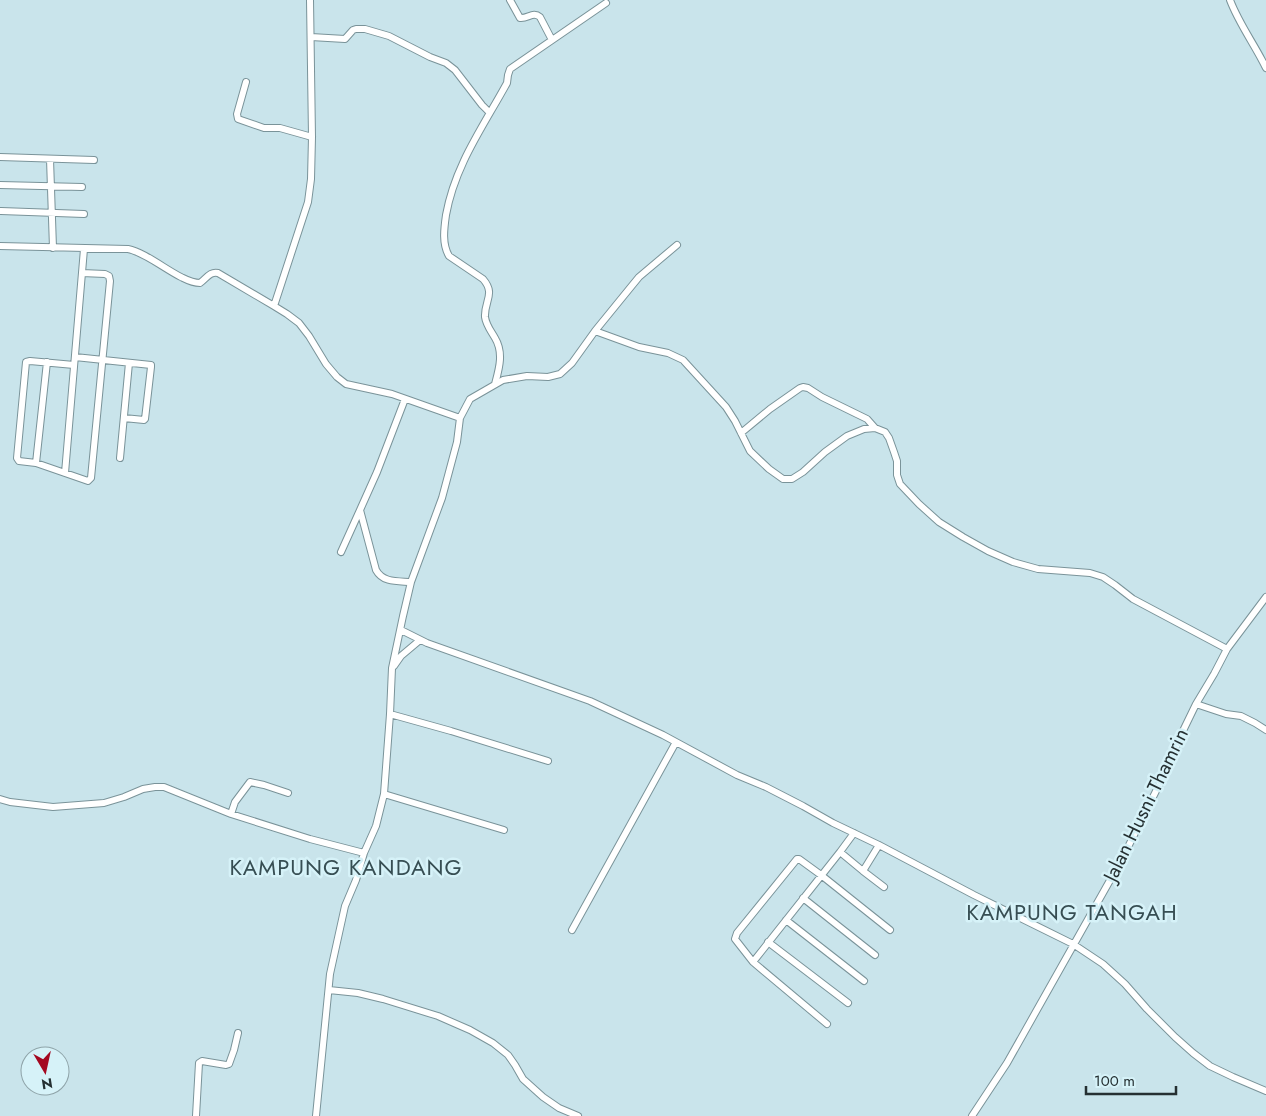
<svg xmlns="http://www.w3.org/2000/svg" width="1266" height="1116" viewBox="0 0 1266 1116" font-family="Jost,sans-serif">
  <rect width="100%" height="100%" fill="#c9e4eb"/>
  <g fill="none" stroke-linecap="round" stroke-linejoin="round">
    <g stroke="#7a9399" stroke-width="8">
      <path id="minor" d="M510,0L520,18C528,19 533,11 540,17L552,40
        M1230,0C1239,24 1255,45 1266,68
        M311,37L345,39L353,30L356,29H365L389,36L430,57L446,63L455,70L482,105L489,112
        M246,82L237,114L238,119L264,128H280L312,137
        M0,157L94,160
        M50,159L53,248
        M0,185L82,187
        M1,211L84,214
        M0,246L128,249C144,252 165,269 181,277C187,280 192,283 200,283C206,279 210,271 218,273L274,306L308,202L311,179L312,137L310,0
        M274,306L287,314L299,323L309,336L326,364L337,377L346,384L392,394L460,418L470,399L503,380L527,376L548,377L560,374L572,363L595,331L639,347L668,353L683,360L726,407L735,421L750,451L769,469L783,479H792L803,472L825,452L847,436L864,429L875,428L885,432L889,438L894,452L897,461V475L900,484L919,504L939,522L963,537L988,551L1013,562L1038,569L1090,573L1103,577L1115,585L1133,599L1227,649L1266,597
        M595,331L630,288L639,277L677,245
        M75,357L151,365V367L145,419L144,420L124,418
        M74,365L30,361L26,362L17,458L19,461L36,463L88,481L91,478L110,281L109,276L105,274L82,273
        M495,384C499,369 504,353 495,338C491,331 486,325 485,317C484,301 496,294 483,279L449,256C442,244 444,229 446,215C455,165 483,127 507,83L508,75L510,69L606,3
        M405,399L377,472L360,510L376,570C383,583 398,581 411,582
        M741,433L770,409L800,388L803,387L808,388L822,397L867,419L875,428
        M120,458L129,363
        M36,463L47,362
        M65,473L84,249
        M341,552L360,510
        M401,630L427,643L590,701L663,735L737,775L766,787L803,806L833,823L879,845L974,895L1073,944L1103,964L1125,984L1147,1009L1175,1037L1193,1053L1210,1066L1233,1077L1266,1091
        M394,666L401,656L420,640
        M1196,704L1226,714L1241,716L1255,723L1266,730
        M390,714L451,731L548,761
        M384,794L504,830
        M0,799L10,802L53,807L104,803L124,797L143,789L155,787H164L231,814L310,839L364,853L376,826L384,794L390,714L392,668L403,616L411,582L442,498L457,442L460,418
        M231,814L235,802L250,782L264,785L288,793
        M879,845L863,871L884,887
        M840,852L854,833
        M803,898L875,955
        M786,920L864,981
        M572,930L676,742
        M768,942L848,1003
        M753,962L735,939L737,933L797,859H799L821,875L890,930
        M329,990L358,993L383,999L438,1016L470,1030L493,1043L508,1055L515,1065L523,1079L543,1097L559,1108L578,1116
        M827,1024L753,962L840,852L863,871
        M196,1116L199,1063L202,1061L226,1065L229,1064L234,1050L238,1033
        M316,1116L330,974L345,906L356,880L364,853
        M972,1116L1007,1063L1122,859L1168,767L1180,737L1196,704L1214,674L1227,649"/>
    </g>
    <use href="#minor" stroke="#fff" stroke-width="6"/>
  </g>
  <g text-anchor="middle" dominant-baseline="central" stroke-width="5" stroke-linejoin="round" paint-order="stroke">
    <g font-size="20" fill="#253032" stroke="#d6f2f8">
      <text transform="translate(1146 805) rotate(-64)">Jalan Husni Thamrin</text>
    </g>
    <g font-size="22" letter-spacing="1" fill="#374e53" stroke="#d6f2f8">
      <text x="346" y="867">KAMPUNG KANDANG</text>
      <text x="1072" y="912">KAMPUNG TANGAH</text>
    </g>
  </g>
  <g transform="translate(45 1071) rotate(171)"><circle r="24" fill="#d6f2f8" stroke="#8fa4a9"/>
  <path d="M0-4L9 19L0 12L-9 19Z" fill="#a40921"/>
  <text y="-8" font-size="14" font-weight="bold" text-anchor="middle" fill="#253032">N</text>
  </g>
  <path d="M1086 1086v8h90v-8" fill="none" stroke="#253032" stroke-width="2.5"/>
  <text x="1094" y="1086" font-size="15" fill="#253032" stroke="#d6f2f8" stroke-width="4" paint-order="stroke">100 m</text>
</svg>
